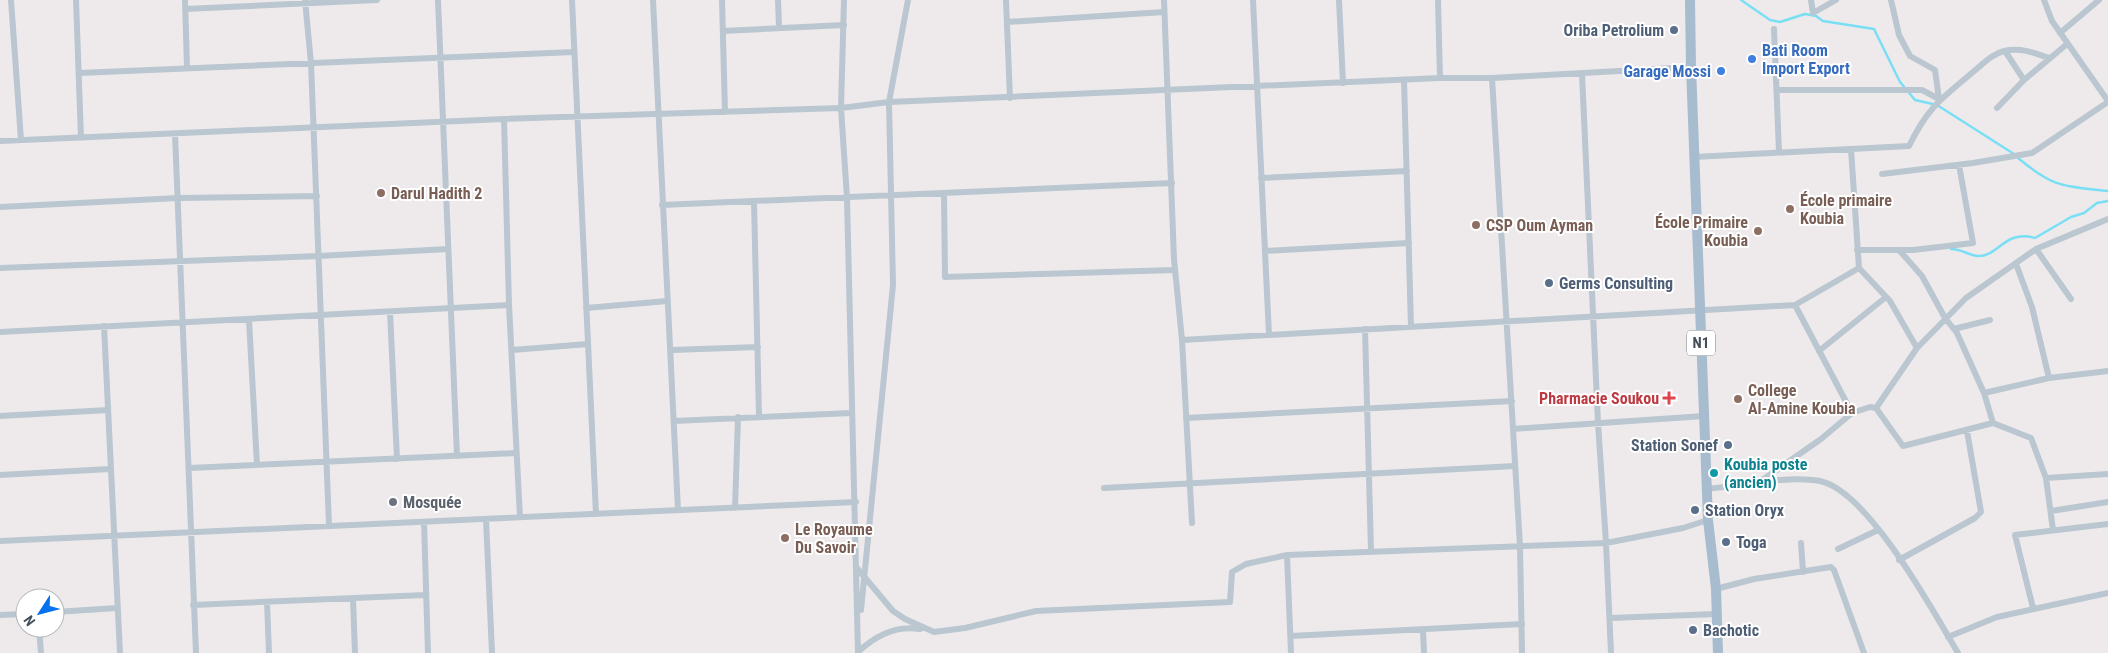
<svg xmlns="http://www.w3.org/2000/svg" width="2108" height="653" viewBox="0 0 2108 653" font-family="'Roboto Condensed',sans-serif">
  <rect width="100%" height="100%" fill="#eeeaeb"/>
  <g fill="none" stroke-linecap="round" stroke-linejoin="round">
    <path stroke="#79dff5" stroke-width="2.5" d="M1741,0L1770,20L1780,22L1805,14L1816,16L1823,21L1874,29L1900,82L1915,100L1937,105L2014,154
      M2018,158C2054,188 2063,186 2108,191
      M1951,249C1962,249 1968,255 1977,256C1998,258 2004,229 2035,238L2071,217L2084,213L2097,203L2108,201"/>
    <path stroke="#bac6d0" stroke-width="6" d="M11,0L21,140
      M76,0L81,138
      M185,0L187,68
      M305,0L311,63L329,526
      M438,0L457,456
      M572,0L596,514
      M653,0L678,510
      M722,0L725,112
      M778,0L779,27
      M844,0L841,108L847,198L858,653
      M1006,0L1010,98
      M1164,0L1174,259L1182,340L1192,523
      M1253,0L1269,335
      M1339,0L1343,83
      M1438,0L1440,78
      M1811,0L1813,13L1836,0
      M1891,0L1899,35L1910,56L1935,70L1939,99
      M2044,0L2052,21L2108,101
      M185,9L377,0
      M1007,22L1164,12
      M1774,29L1779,152
      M723,31L844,25
      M2060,33L2099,0
      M2005,51L2024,80
      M79,73L574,52
      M1582,74L1598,423L1606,543L1611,653
      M1492,78L1520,546L1522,653
      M1404,80L1411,327
      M1777,90H1922L1939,99
      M1997,108L2024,80L2067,44
      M504,119L509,305L520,517
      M175,134L196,653
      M0,141L504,119L841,108L889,102L1440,78H1492L1691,67
      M1851,149L1859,268L1890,301L1917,348
      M1694,157L1909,146C1928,107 1941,99 1973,72C1983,64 1992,54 2004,51C2020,47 2035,53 2049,58
      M1882,174L1973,163L2032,153L2108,102
      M1261,178L1407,171
      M944,193L945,277L1175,270
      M754,202L759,416
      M662,205L1172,183
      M0,207L178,198L317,196
      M2036,249L2071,299
      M1857,250H1913L1973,243L1959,165
      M1899,250L1922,276L1945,318L1957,333L1984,393L1993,423
      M1265,251L1409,243
      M2016,264L2032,307L2049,378
      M0,268L319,256L448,249
      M1795,305L1852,413
      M586,308L667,301
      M390,312L397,459
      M249,320L257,465
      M104,326L120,653
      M1365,329L1371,551
      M1954,329L1990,320
      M0,332L509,305
      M1182,340L1795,305L1859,268
      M512,350L588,344
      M672,350L758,347
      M1819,351L1886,297
      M1984,393L2049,378L2108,371
      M1876,408L1903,446L1993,423L2031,438L2046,478L2053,530
      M0,416L108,410
      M1186,418L1512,401
      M674,421L851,413
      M1513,429L1704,416
      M189,468L516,453
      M0,475L110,469
      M2046,478L2108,474
      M1758,483L1821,439L1852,413L1870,407L1876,408L1917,348L1966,298L2036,249L2108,219
      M1104,488L1515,466
      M1706,489C1739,486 1788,475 1820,481C1868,491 1933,611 1958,653
      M735,508L738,417
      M2051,511L2108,502
      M486,519L492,653
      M424,522L428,653
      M0,541L856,502
      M1801,543L1803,572
      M1838,549L1878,530
      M1287,555L1291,653
      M1899,560L1975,518L1981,512L1967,431
      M856,567L893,611L905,619L934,632L965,628L1036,611L1230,602L1232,572L1246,564L1287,555L1606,543L1683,528L1708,520
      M1716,589L1754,579L1831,567L1834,570L1864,653
      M353,599L355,653
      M267,602L269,653
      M193,605L425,595
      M2033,608L2015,535L2108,524
      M861,610L893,285L889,102L908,0
      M55,612L117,608
      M0,615L25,614
      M1610,618L1717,614
      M39,628L41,653
      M1423,630L1424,653
      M1291,636L1522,624
      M1948,637L1997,617L2108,593
      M858,652C875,636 896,625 920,629"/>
    <path stroke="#a7bcce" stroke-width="10" d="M1690,0L1691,67L1708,520L1716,589L1718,653"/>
  </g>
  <g fill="#5c6f8a" stroke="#fff" stroke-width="2">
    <circle cx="1674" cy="30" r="5"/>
    <circle cx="1549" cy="283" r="5"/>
    <circle cx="1728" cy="445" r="5"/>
    <circle cx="1695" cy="510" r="5"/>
    <circle cx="1726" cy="542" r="5"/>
    <circle cx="1693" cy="630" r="5"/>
  </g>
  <g fill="#3f7fe0" stroke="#fff" stroke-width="2">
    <circle cx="1752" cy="59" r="5"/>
    <circle cx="1721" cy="71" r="5"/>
  </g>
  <g fill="#8d6e63" stroke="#fff" stroke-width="2">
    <circle cx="381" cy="193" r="5"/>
    <circle cx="1790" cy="209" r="5"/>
    <circle cx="1476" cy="225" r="5"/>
    <circle cx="1758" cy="231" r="5"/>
    <circle cx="1738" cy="399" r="5"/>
    <circle cx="785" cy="538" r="5"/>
  </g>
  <path fill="#e0444e" stroke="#fff" stroke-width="2" d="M1666.5 390.5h5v5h5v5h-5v5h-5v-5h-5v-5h5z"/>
  <circle fill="#0f9aa8" stroke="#fff" stroke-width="2" cx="1714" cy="473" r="5"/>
  <circle fill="#6b7280" stroke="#fff" stroke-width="2" cx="393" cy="502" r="5"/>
  <g text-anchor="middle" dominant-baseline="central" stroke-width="4" stroke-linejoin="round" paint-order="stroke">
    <rect fill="#fff" stroke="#7b848c" stroke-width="1" x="1687" y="330.5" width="28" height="25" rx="4"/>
    <g font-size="15" font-weight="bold" fill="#424f5a">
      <text x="1701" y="343">N1</text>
    </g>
    <g font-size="16" font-weight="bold" fill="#4e5e75" stroke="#fff" text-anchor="start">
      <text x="1664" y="30" text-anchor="end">Oriba Petrolium</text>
      <text x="1559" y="283">Germs Consulting</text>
      <text x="1718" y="445" text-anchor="end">Station Sonef</text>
      <text x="1705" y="510">Station Oryx</text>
      <text x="1736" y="542">Toga</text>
      <text x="1703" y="630">Bachotic</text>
    </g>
    <g font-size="16" font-weight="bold" fill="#366cbe" stroke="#fff" text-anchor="start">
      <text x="1762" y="50">Bati Room<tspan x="1762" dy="18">Import Export</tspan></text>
      <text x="1711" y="71" text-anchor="end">Garage Mossi</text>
    </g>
    <g font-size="16" font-weight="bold" fill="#785e54" stroke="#fff" text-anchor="start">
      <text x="391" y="193">Darul Hadith 2</text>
      <text x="1800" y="200">École primaire<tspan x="1800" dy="18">Koubia</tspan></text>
      <text x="1748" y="222" text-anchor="end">École Primaire<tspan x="1748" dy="18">Koubia</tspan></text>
      <text x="1486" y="225">CSP Oum Ayman</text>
      <text x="1748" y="390">College<tspan x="1748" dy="18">Al-Amine Koubia</tspan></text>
      <text x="795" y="529">Le Royaume<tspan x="795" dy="18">Du Savoir</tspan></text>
    </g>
    <g font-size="16" font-weight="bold" fill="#be3a42" stroke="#fff" text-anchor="end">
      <text x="1659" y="398">Pharmacie Soukou</text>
    </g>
    <g font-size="16" font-weight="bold" fill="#0d838f" stroke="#fff" text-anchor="start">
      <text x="1724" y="464">Koubia poste<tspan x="1724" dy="18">(ancien)</tspan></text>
    </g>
    <g font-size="16" font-weight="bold" fill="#5b616d" stroke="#fff" text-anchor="start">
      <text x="403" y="502">Mosquée</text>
    </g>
  </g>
  <g transform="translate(40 613) rotate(234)"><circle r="24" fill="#ffffff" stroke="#b3b9bd"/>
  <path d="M0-4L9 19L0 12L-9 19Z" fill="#0471ef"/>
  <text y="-8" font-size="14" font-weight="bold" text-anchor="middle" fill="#424f5a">N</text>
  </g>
</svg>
